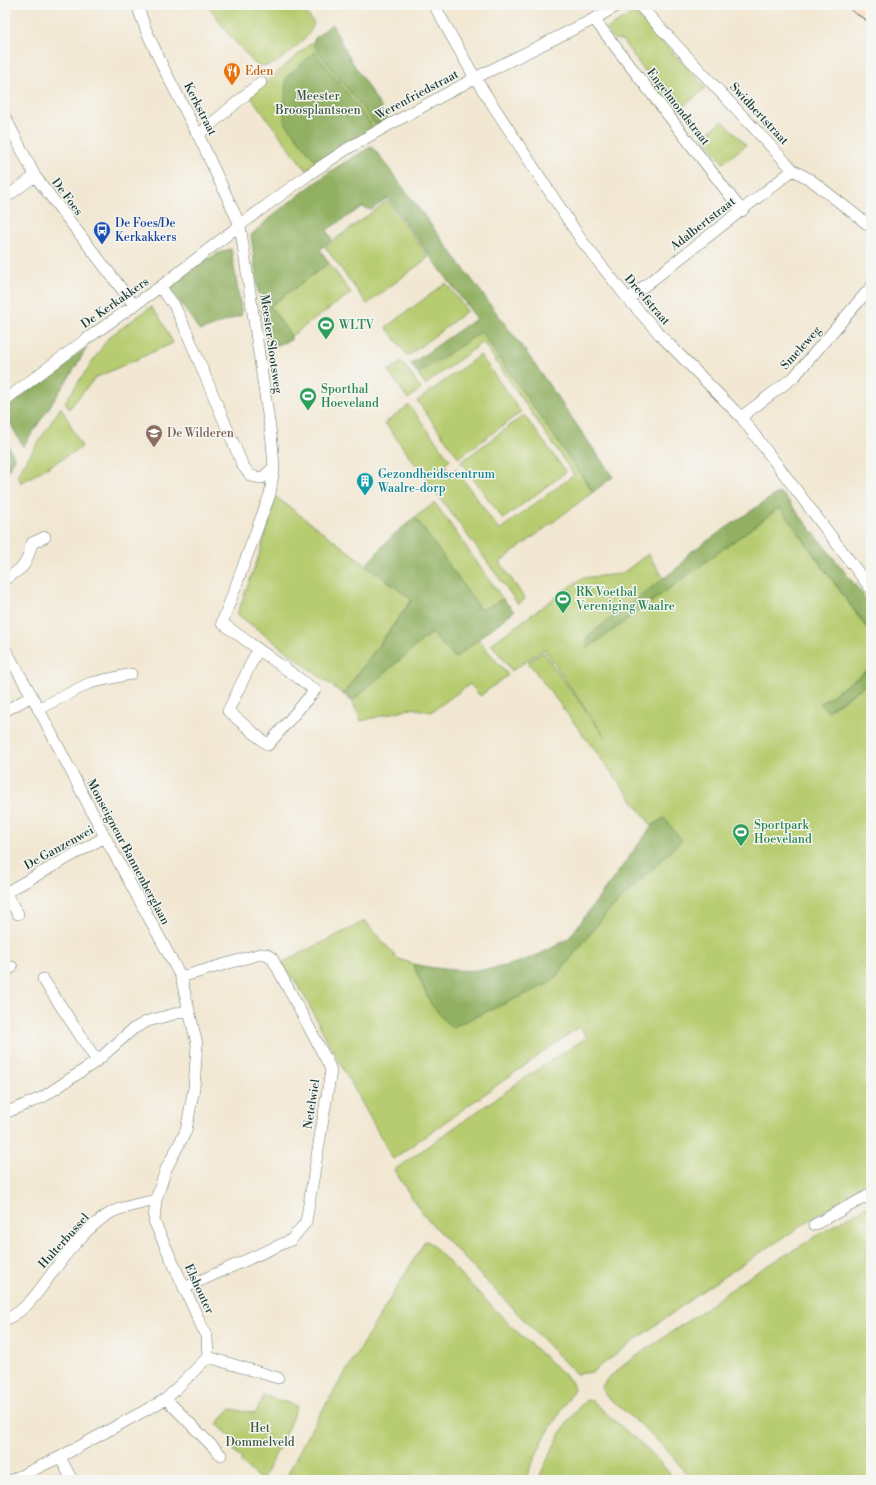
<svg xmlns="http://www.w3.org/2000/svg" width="876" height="1485" viewBox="0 0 876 1485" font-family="'Libre Bodoni',serif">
  <rect width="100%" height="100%" fill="#f6f6f2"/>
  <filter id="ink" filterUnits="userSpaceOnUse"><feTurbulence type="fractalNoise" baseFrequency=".025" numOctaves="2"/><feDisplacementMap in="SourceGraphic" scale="8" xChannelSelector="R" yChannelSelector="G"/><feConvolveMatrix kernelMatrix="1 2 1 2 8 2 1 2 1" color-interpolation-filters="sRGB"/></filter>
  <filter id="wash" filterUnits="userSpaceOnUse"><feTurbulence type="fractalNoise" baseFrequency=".012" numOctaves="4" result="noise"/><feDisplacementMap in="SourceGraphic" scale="16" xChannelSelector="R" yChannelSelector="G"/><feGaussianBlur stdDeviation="0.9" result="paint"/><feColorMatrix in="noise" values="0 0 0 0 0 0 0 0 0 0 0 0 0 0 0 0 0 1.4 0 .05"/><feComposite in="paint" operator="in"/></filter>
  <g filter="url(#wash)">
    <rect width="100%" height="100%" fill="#f2e7d2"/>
    <path fill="#b7cc70" stroke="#6b8452" d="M208,5H300L314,23C313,34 284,59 273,64C268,66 262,65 257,66L229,35Z
      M634,12L706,88L675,113L622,40L613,39L607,29Z
      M332,25L345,52L386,119L350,140L306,170L250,96Z
      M723,121L746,145L723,163L703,136Z
      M387,201L429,257L367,304L325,247Z
      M329,263L351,293L291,336L269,306Z
      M446,283L467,311L408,356L386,327Z
      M151,307L160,318L173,343L95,378L69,409L65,402L109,337Z
      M481,332L593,492L500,562L525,599L518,604L385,423L409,405L450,460L445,465L451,473L456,469L499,530L574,475L483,342L425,385L418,374Z
      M480,355L521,412L459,458L417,401Z
      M402,362L421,389L408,399L388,371Z
      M61,407L82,447L21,483L17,475Z
      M524,415L566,472L503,519L461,462Z
      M276,497L412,599L343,694L237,614L260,553Z
      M778,500L811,551L871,634V668L820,704L828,711L871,681V1180L705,1289L592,1372L576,1374L439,1232L419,1209L394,1170L529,1075L587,1037L579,1027L393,1159L326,1038L308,1003L294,979L286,972L281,963L365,921L397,958L413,964L431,1004L548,984L555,978L606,914L680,842L663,818L652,826L528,662L543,652L606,738L544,649L512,671L491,644L582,578L621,574L648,554L665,580Z
      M435,503L503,599L481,611L415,517Z
      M431,633L455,658L478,639L508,675L480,696L470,684L431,712L412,708L361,721L352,701Z
      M871,1203V1480H691C668,1447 636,1421 605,1395L601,1388L607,1379L625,1364L702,1311L739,1283Z
      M425,1241L429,1242L511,1326L571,1381L574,1389L542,1442L525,1480H285L308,1434Z
      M263,1395L297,1406L281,1444L262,1480H261L240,1462L242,1459L232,1450L238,1444L217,1424L230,1409L256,1413Z
      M586,1400L592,1401L652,1453L675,1480H538C551,1452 563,1422 586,1400Z"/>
    <path fill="#91b062" stroke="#58764b" d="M332,24L346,52L387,117L386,120L380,123H374L314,46L315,38Z
      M315,52L371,124V129L317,163L284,121L286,77Z
      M372,146L526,352L613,477L593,492L481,332L418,374L411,364L465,326L477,319L387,198L371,210L362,207L327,230L332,240L320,249L329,263L270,306L291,336V340L268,348L257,284L251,235L274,214L332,170Z
      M231,249L242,315L200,331L169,287C184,276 214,251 231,249Z
      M88,346L70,376L23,447L5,413V409Z
      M5,439L15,459L5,475Z
      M780,493L786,498L871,605V633L781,509L779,508L587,649V638L589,635L681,565L688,554L776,494Z
      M415,517L481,610L503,599L514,611L455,658L431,633L352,701L343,694L412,600L366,565L390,538Z
      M871,668V681L827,711L820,704Z
      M664,818L682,840L606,914L555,978L548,984L451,1028L431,1004L413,964C473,977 516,971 569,938L652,826Z"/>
  </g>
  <g filter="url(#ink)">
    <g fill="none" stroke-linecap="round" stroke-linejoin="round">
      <g stroke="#69786b" stroke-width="12">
        <path id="street" d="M137,5L146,30L163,67L202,143L240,225L272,442L274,467L270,494L222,623L315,690L268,745L228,711L258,649
          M434,5L475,78L582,241L628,299L664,339L741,417L871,589
          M639,5L793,170L811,180L871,227
          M594,19L742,211
          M5,117L35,176L134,305
          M198,135L261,82
          M5,198L35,176
          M160,287L174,305L185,328L243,466L251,476L262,478L274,467
          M628,299L793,170
          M5,400L85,340L160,287L240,225L308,175L347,149L378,131L475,78L594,19L618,5
          M741,417L794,377L871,287
          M5,579C25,567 26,566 32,543L45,537
          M5,649L32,696L105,837L181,977L197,1044L194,1088L186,1131L166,1169L156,1200L154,1221L207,1338L208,1357L166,1399L60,1457L12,1480
          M38,709L90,683L131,674
          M5,711L32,696
          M5,893L105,837
          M5,893L18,914
          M5,972L12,967
          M181,977L260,954H266L272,958L329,1065L331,1071L306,1222L291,1240L184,1288
          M43,979L97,1061
          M5,1113L43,1097L97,1061L133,1029L148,1021L189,1010
          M814,1225L871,1194
          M5,1320C28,1309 37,1293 52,1273C66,1253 90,1224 112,1212C122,1207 144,1203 156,1200
          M208,1357L278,1378
          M166,1399L221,1455
          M60,1457L72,1480"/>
      </g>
      <g stroke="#69786b" stroke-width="18">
        <path id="secondary" d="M858,5L871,13"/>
      </g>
      <use href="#street" stroke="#fff" stroke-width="11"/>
      <use href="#secondary" stroke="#fde4d1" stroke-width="16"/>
    </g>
  </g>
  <defs>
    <g id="restaurant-pin" transform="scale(0.9)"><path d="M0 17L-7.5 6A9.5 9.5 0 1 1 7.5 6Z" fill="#e8710a" stroke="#f6f6f2"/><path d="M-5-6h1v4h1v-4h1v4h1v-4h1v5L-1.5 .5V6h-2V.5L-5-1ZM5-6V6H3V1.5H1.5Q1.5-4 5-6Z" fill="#fff"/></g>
    <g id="bus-pin" transform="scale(0.9)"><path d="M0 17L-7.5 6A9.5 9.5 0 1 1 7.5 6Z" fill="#1a4fb4" stroke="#f6f6f2"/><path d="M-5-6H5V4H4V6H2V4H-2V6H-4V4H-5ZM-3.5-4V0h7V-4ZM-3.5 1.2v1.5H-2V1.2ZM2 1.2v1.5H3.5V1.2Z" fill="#fff"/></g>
    <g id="stadium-pin" transform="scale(0.9)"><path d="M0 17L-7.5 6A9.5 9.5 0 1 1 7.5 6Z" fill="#2e9e5b" stroke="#f6f6f2"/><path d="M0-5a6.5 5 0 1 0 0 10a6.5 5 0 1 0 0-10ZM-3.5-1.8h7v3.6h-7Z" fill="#fff"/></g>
    <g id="school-pin" transform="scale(0.9)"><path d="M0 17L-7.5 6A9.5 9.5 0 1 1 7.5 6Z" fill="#8d6e63" stroke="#f6f6f2"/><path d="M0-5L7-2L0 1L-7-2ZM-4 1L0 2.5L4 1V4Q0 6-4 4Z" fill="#fff"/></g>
    <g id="building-pin" transform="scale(0.9)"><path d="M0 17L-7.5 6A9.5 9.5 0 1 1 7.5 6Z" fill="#0f9aa8" stroke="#f6f6f2"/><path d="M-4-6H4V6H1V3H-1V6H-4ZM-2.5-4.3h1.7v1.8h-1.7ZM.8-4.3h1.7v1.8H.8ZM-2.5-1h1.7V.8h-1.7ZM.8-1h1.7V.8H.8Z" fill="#fff"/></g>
  </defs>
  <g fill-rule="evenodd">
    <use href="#restaurant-pin" x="232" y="71"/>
    <use href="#bus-pin" x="102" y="230"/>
    <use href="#stadium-pin" x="326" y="325"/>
    <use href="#stadium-pin" x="308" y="396"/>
    <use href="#school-pin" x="154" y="433"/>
    <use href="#building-pin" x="365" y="481"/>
    <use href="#stadium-pin" x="563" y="599"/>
    <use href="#stadium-pin" x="741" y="832"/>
  </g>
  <g text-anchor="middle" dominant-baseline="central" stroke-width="3" stroke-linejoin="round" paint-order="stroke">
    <g font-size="12" fill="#c56008" stroke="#f6f6f2" text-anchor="start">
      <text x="245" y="71">Eden</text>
    </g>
    <g font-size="12" fill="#1f3d34" stroke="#f6f6f2">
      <text transform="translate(417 95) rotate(-28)">Werenfriedstraat</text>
      <text transform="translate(678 107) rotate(52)">Engelmondstraat</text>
      <text transform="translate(200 109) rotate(63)">Kerkstraat</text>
      <text transform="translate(759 114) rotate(47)">Swidbertstraat</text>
      <text transform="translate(67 197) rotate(53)">De Foes</text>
      <text transform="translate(703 224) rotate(-38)">Adalbertstraat</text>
      <text transform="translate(647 300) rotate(49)">Dreefstraat</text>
      <text transform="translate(115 303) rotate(-35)">De Kerkakkers</text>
      <text transform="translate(271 344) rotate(82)">Meester Slootsweg</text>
      <text transform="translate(801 348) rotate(-48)">Smeleweg</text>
      <text transform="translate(59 848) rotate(-29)">De Ganzenwei</text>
      <text transform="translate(128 852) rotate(62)">Monseigneur Bannenberglaan</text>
      <text transform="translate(312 1104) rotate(-81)">Netelwiel</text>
      <text transform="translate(64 1241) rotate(-48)">Hulterbussel</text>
      <text transform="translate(199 1289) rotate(65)">Elshouter</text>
    </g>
    <g font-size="12" fill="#3d5a40" stroke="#f6f6f2">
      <text x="318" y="96">Meester<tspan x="318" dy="14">Broosplantsoen</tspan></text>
      <text x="260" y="1428">Het<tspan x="260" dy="14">Dommelveld</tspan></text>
    </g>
    <g font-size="12" fill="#164399" stroke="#f6f6f2" text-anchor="start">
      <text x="115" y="223">De Foes/De<tspan x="115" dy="14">Kerkakkers</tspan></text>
    </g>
    <g font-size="12" fill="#27864d" stroke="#f6f6f2" text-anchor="start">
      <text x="339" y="325">WLTV</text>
      <text x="321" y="389">Sporthal<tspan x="321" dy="14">Hoeveland</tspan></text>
      <text x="576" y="592">RK Voetbal<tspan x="576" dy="14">Vereniging Waalre</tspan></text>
      <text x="754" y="825">Sportpark<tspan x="754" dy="14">Hoeveland</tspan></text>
    </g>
    <g font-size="12" fill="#785e54" stroke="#f6f6f2" text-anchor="start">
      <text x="167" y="433">De Wilderen</text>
    </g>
    <g font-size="12" fill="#0d838f" stroke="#f6f6f2" text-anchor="start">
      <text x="378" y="474">Gezondheidscentrum<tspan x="378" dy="14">Waalre-dorp</tspan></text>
    </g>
  </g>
  <rect width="876" height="1485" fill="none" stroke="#f6f6f2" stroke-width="20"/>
</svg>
